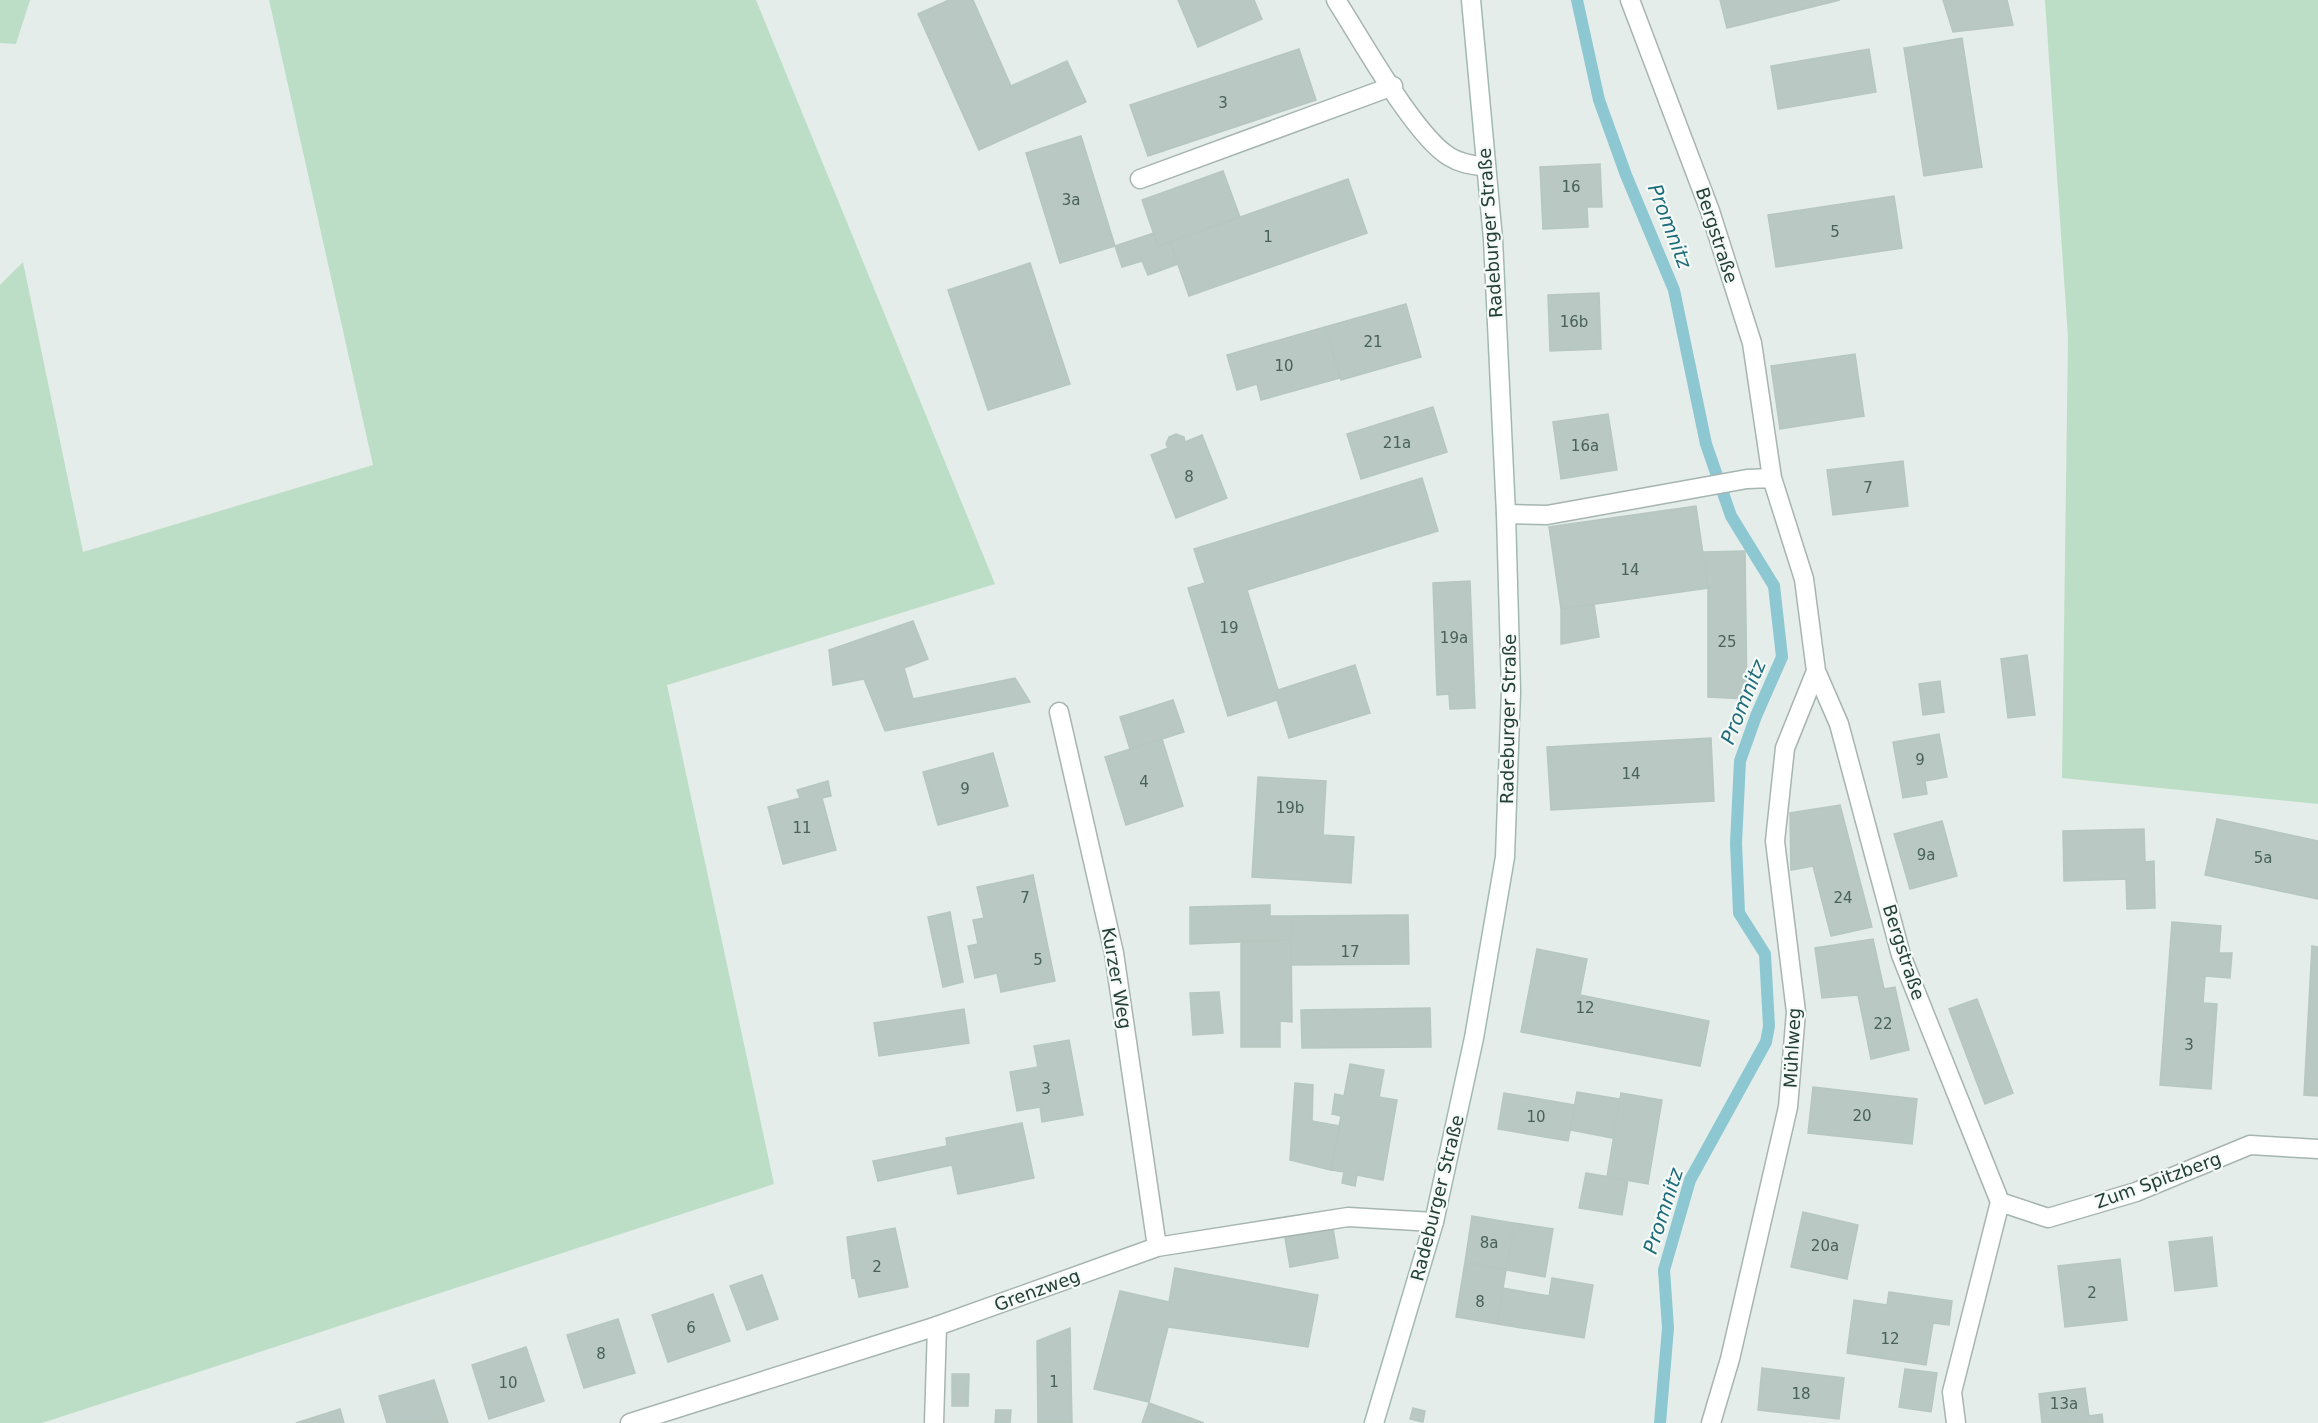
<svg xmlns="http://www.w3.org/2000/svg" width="2318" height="1423" viewBox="0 0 2318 1423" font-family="'DejaVu Sans',sans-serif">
  <rect width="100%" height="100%" fill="#e4ede9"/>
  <path fill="#bddec6" d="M0,0H30L16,44L0,43Z
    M269,0H756L995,584L667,685L774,1184L42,1423H0V285L23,262L83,552L373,465Z
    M2045,0H2318V804L2062,778L2068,337Z"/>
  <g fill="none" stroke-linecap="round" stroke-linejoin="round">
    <path stroke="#8dc7d2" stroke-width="12" d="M1577,0L1599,100L1626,175L1674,290L1706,444L1731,516L1774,586L1782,657L1756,716L1740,761L1736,843L1739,913L1765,954L1769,1026L1766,1042L1690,1180L1664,1270L1668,1328L1660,1423"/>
  </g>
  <path fill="#b9c8c2" stroke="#b6c7c0" stroke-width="1.5" d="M949,0H973L1011,86L1067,61L1086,102L979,150L918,14Z
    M1178,0H1254L1262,19L1198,47Z
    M1720,0H1840L1727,28Z
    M1943,0H2007L2013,25L1953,32Z
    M1962,38L1982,167L1924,176L1904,48Z
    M1299,49L1316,100L1148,156L1130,105Z
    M1869,49L1876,92L1778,109L1771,66Z
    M1081,136L1115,246L1060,263L1026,153Z
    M1600,164L1602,207H1587L1588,227L1543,229L1540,167Z
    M1223,171L1240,217L1158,246L1142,200Z
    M1348,179L1367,233L1189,296L1170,242Z
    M1894,196L1902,248L1776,267L1768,215Z
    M1154,233L1158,246L1170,242L1178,264L1148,275L1142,261L1122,267L1115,246Z
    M1030,263L1070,384L988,410L948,290Z
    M1599,293L1601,349L1550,351L1548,295Z
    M1406,304L1421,357L1341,380L1325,327Z
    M1325,327L1340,378L1261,400L1257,384L1237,390L1227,355Z
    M1855,354L1864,416L1780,429L1771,366Z
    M1433,407L1447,452L1361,479L1347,434Z
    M1608,414L1617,470L1561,479L1553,422Z
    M1176,434L1184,437L1185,442L1202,435L1227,498L1176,518L1151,455L1168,448L1166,444L1169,437Z
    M1903,461L1908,506L1833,515L1827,470Z
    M1422,478L1438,531L1247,590L1278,690L1355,665L1370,713L1289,738L1277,700L1228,716L1188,588L1205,583L1194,549Z
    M1696,506L1708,588L1561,609L1549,527Z
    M1745,551L1747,699L1708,697V588L1703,552Z
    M1470,581L1475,708L1450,709L1449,694L1437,695L1433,583Z
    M1594,604L1599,637L1561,644V609Z
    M913,621L928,659L904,668L913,699L1015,678L1030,702L885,731L864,679L833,685L829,650Z
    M2027,655L2035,715L2008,718L2001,659Z
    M1940,681L1944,712L1923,715L1919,684Z
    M1173,700L1184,732L1130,749L1120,717Z
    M1939,734L1947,777L1925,781L1927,794L1903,798L1893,742Z
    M1711,738L1714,801L1551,810L1547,747Z
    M1162,739L1183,806L1126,825L1105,757Z
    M993,753L1008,806L938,825L923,772Z
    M1258,777L1326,781L1323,835L1354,837L1351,883L1252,877Z
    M828,781L831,796L822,798L836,850L783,864L768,807L800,798L797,790Z
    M1840,805L1872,927L1831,936L1813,866L1791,870L1790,813Z
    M2217,819L2318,841V899L2205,875Z
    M1942,821L1957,876L1910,889L1894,834Z
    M2144,829L2145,862L2154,861L2155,908L2127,909L2126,879L2064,881L2063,831Z
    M1033,875L1055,981L1001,992L997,973L975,978L968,946L978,944L973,920L984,918L977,887Z
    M1270,905V916H1291V940L1190,944V907Z
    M950,912L963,982L943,987L928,917Z
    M1408,915L1409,964L1291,965V916Z
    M2172,922L2221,926L2219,953H2232L2230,978L2205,976L2203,1003L2217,1004L2211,1089L2160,1085Z
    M1873,939L1884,989L1895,987L1909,1050L1871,1059L1858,995L1822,998L1815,948Z
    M1241,940H1291L1292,1022L1280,1021V1047H1241Z
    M2312,946L2318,947V1096L2304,1095Z
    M1537,949L1587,959L1580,995L1709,1021L1700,1066L1521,1032Z
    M1219,992L1223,1033L1193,1035L1190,993Z
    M1977,999L2013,1093L1985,1104L1949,1009Z
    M1430,1008L1431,1047L1302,1048L1301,1010Z
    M964,1009L969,1043L879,1056L874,1023Z
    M1069,1040L1083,1115L1042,1122L1040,1107L1017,1111L1010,1072L1038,1067L1034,1046Z
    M1350,1064L1384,1070L1379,1097L1397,1100L1383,1180L1357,1175L1355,1186L1342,1183L1344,1172L1331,1170L1341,1116L1332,1114L1335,1094L1344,1096Z
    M1295,1083L1313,1085L1312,1121L1340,1126L1331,1170L1290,1160Z
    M1813,1087L1917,1099L1912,1144L1808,1133Z
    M1577,1092L1620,1099L1613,1138L1570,1130Z
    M1504,1093L1575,1105L1568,1141L1498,1129Z
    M1621,1093L1662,1100L1648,1184L1607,1177Z
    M1022,1123L1034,1178L958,1194L952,1165L878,1181L873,1161L947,1146L946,1138Z
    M1586,1173L1628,1180L1622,1215L1579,1208Z
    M1803,1212L1858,1225L1847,1279L1791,1267Z
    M1472,1216L1514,1223L1506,1270L1465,1262Z
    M1514,1223L1553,1229L1545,1277L1506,1270Z
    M895,1228L908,1287L859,1297L855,1277L852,1278L847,1237Z
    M1333,1229L1338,1258L1290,1267L1285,1238Z
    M2212,1237L2217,1286L2175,1291L2169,1242Z
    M2120,1259L2127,1320L2065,1327L2058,1266Z
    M1465,1262L1506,1270L1497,1324L1456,1317Z
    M1175,1268L1318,1295L1308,1347L1168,1327L1149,1402L1094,1389L1120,1291L1169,1302Z
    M762,1275L778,1319L747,1330L730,1286Z
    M1552,1278L1593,1285L1584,1338L1497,1324L1503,1288L1549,1296Z
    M1889,1292L1952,1301L1949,1325L1933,1323L1926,1365L1847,1353L1854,1300L1887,1305Z
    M713,1294L730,1341L668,1362L652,1315Z
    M618,1319L635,1373L584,1388L567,1335Z
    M1070,1328L1072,1423H1038L1037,1341Z
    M526,1347L544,1401L489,1419L472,1365Z
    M1762,1368L1844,1378L1839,1419L1758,1410Z
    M1905,1369L1937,1373L1931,1412L1899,1407Z
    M952,1374H969L968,1406H952Z
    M434,1380L448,1423H387L379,1396Z
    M2085,1388L2089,1416L2102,1414L2103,1423H2042L2039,1394Z
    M1149,1403L1204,1423H1142Z
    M1413,1408L1425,1411L1423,1422L1410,1419Z
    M340,1409L344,1423H296Z
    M996,1410H1011L1010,1423H995Z"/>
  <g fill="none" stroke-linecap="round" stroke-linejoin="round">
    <g stroke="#a6b5b0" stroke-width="21">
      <path id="service" d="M1140,179L1393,86
        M934,1423L937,1326"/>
    </g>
    <g stroke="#a6b5b0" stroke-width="21">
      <path id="minor" d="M1336,0C1360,37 1415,137 1450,157C1461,164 1474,165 1486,167
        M1630,0L1710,211L1752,343L1772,478L1804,579L1816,671L1839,724L1901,955L2000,1202L1952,1392L1956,1423
        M1506,514L1547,515L1747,479L1772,478
        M1059,712L1114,953L1157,1247
        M2000,1202L2048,1218L2136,1192L2250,1145L2318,1149
        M630,1423L937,1326L1157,1247L1348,1217L1434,1222
        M1711,1423L1730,1359L1788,1107L1796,1012L1775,841L1785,748L1816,671"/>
    </g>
    <g stroke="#a2b9b1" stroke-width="21">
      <path id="secondary" d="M1374,1423L1434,1222L1474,1038L1505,857L1511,691L1506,514L1493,239L1471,0"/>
    </g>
    <use href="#service" stroke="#fff" stroke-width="18"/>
    <use href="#minor" stroke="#fff" stroke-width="18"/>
    <use href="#secondary" stroke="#fff" stroke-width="18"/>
  </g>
  <g text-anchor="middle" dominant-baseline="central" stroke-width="4.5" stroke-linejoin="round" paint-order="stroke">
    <g font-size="15" fill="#48615a">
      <text x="1223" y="103">3</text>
      <text x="1571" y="187">16</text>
      <text x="1071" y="200">3a</text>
      <text x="1835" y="232">5</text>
      <text x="1268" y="237">1</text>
      <text x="1574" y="322">16b</text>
      <text x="1373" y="342">21</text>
      <text x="1284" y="366">10</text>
      <text x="1397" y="443">21a</text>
      <text x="1585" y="446">16a</text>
      <text x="1189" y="477">8</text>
      <text x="1868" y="488">7</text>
      <text x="1630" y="570">14</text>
      <text x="1229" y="628">19</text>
      <text x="1454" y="638">19a</text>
      <text x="1727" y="642">25</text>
      <text x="1920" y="760">9</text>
      <text x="1631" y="774">14</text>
      <text x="1144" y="782">4</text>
      <text x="965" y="789">9</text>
      <text x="1290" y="808">19b</text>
      <text x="802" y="828">11</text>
      <text x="1926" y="855">9a</text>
      <text x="2263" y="858">5a</text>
      <text x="1025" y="898">7</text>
      <text x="1843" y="898">24</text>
      <text x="1350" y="952">17</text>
      <text x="1038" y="960">5</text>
      <text x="1585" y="1008">12</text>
      <text x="1883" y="1024">22</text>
      <text x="2189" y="1045">3</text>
      <text x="1046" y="1089">3</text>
      <text x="1862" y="1116">20</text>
      <text x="1536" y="1117">10</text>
      <text x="1489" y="1243">8a</text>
      <text x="1825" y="1246">20a</text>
      <text x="877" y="1267">2</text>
      <text x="2092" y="1293">2</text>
      <text x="1480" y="1302">8</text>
      <text x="691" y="1328">6</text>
      <text x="1890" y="1339">12</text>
      <text x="601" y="1354">8</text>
      <text x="1054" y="1382">1</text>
      <text x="508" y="1383">10</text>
      <text x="1801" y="1394">18</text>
      <text x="2064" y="1404">13a</text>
    </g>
    <g font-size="18" fill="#233f38" stroke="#f5faf7">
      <text transform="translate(1490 233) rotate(-94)">Radeburger Straße</text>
      <text transform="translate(1717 235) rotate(72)">Bergstraße</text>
      <text transform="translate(1508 719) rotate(-89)">Radeburger Straße</text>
      <text transform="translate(1904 952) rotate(72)">Bergstraße</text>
      <text transform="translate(1117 978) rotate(80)">Kurzer Weg</text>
      <text transform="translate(1792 1048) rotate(-87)">Mühlweg</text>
      <text transform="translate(2158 1180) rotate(-20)">Zum Spitzberg</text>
      <text transform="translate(1437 1198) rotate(-76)">Radeburger Straße</text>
      <text transform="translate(1037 1290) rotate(-20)">Grenzweg</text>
    </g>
    <g font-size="20" font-style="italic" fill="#1d6b7b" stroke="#f5faf7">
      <text transform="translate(1670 226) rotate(69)">Promnitz</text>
      <text transform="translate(1743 702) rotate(-68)">Promnitz</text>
      <text transform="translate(1663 1211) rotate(-72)">Promnitz</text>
    </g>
  </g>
</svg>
